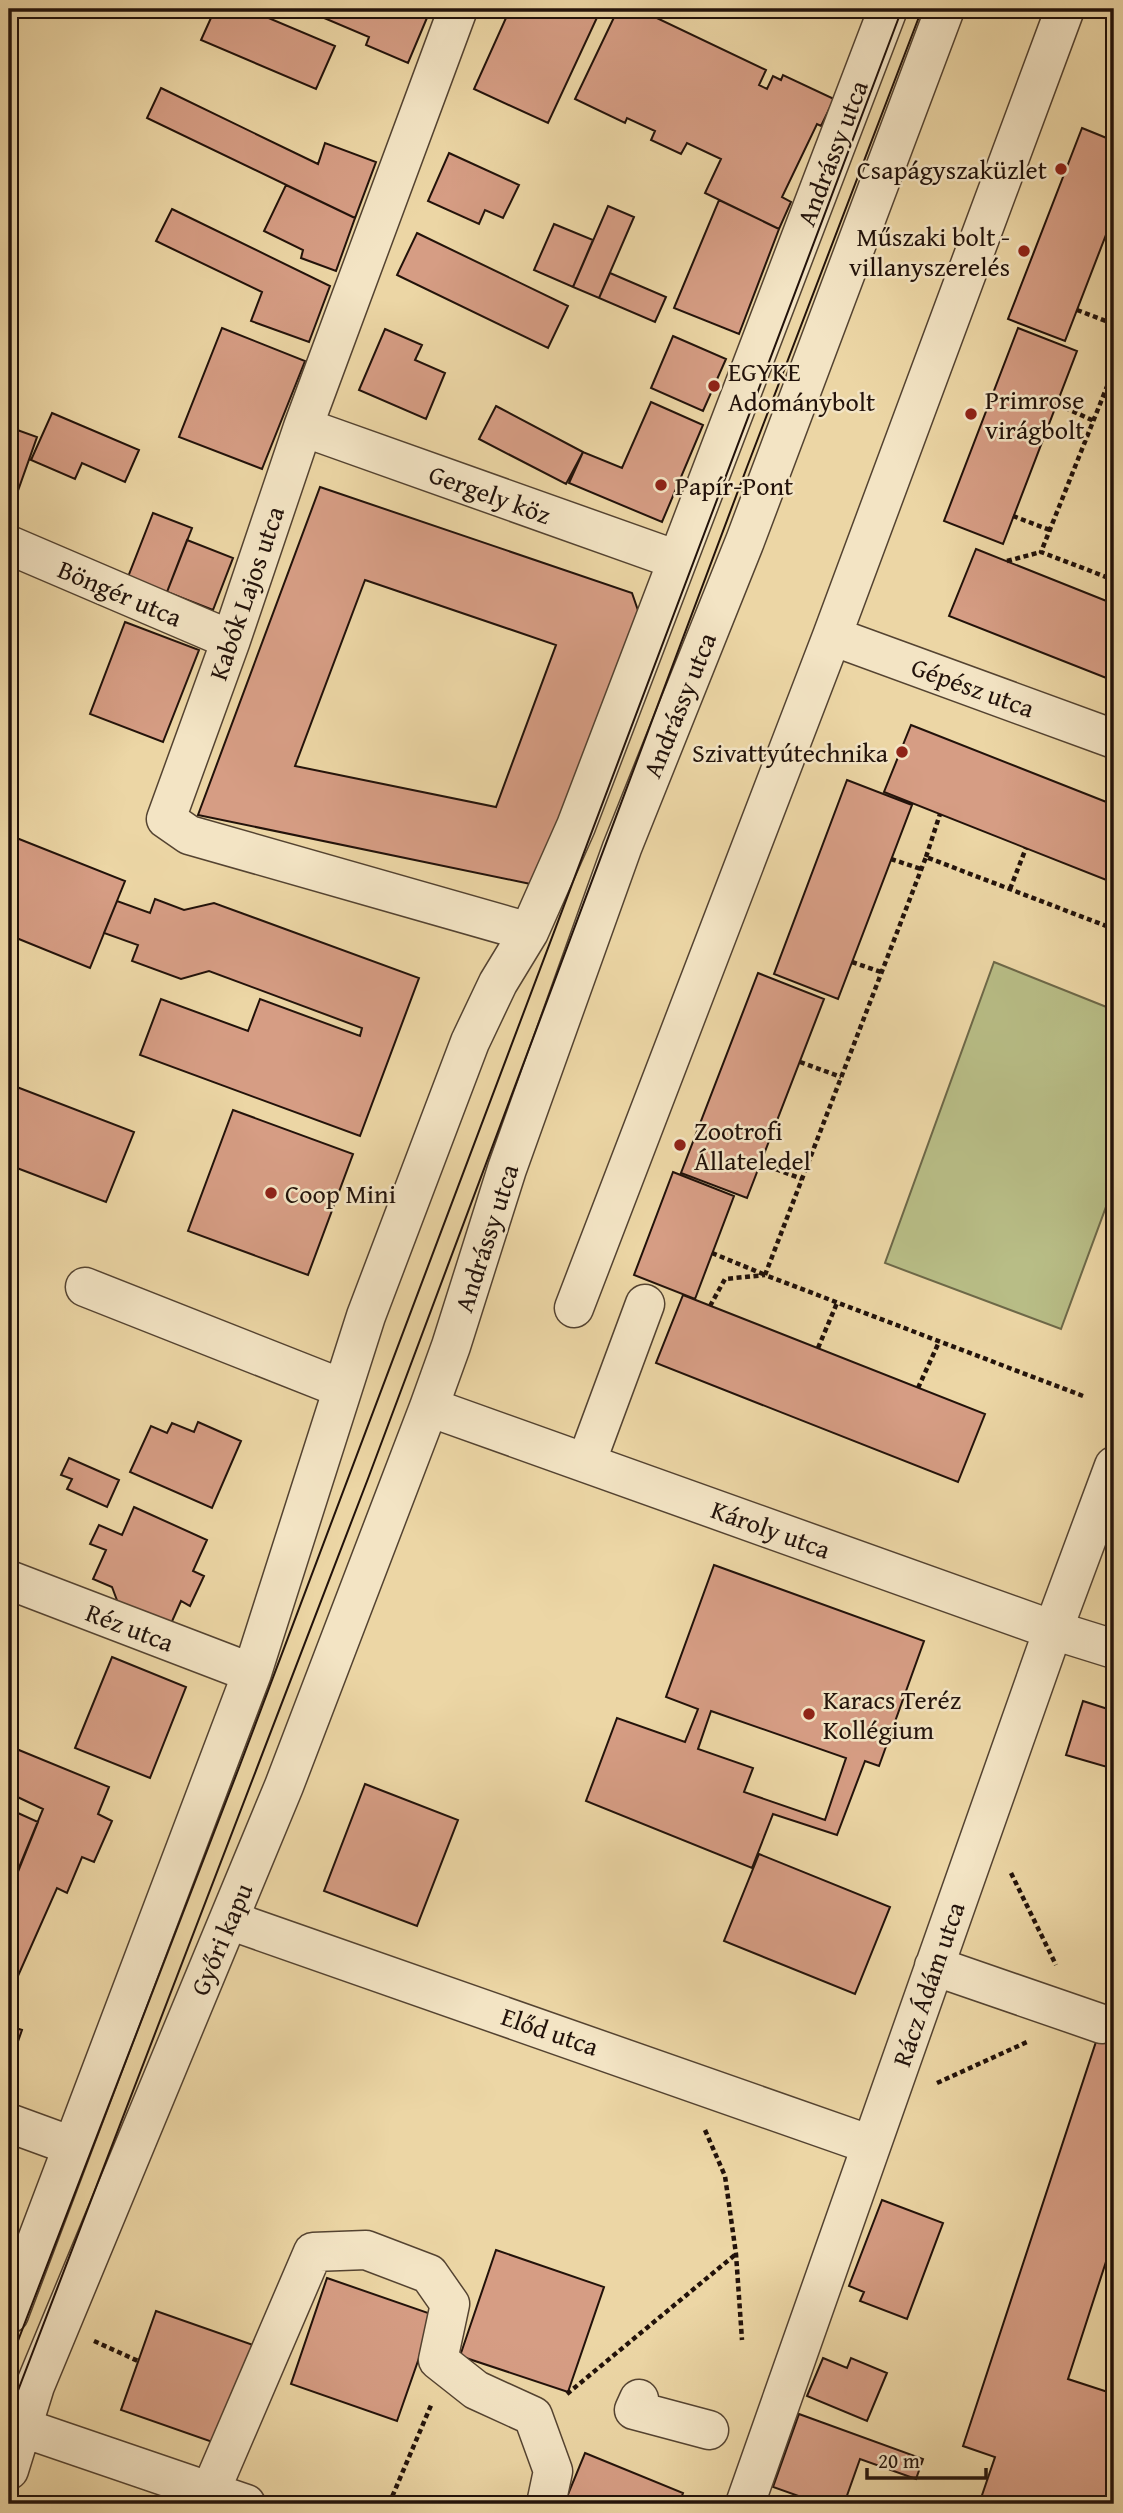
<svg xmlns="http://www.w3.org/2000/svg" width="1123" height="2513" viewBox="0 0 1123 2513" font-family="'Gentium Book Plus',serif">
  <rect width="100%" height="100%" fill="#ecd6a5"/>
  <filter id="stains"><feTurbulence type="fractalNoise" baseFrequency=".00286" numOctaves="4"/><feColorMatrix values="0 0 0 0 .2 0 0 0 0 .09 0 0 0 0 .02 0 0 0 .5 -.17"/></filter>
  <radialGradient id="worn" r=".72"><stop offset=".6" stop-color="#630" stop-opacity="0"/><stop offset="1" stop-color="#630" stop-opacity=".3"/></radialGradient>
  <path fill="#b8bd86" stroke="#6d6848" stroke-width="2" d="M994,962L1114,1010V1185L1061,1329L885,1263Z"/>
  <path fill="#d69d84" stroke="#22120a" stroke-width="2" fill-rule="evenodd" d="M215,9H247L335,46L316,89L201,40Z
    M303,9H418L429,13L408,63L366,45L369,37Z
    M510,9H601L548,123L474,89Z
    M618,9H638L766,70L759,85L767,89L773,76L781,80L783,75L834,99L821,126L817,124L782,197L791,202L779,229L705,193L721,159L687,143L681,154L651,140L655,131L627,118L625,123L575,99Z
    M161,88L318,164L325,143L376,162L355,218L147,118Z
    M1082,128L1114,141V214L1065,341L1008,319Z
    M449,153L519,185L503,218L485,210L479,224L428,201Z
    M286,185L355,218L336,271L301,258L303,250L264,231Z
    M719,200L779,229L739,334L674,308Z
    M608,206L634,217L599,298L573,287Z
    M172,209L330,286L309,342L251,321L262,292L156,241Z
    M554,224L593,240L573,287L534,270Z
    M417,233L568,306L548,348L397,275Z
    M610,273L666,297L655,322L599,298Z
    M222,328L305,361L262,469L179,437Z
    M1018,328L1077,351L1003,544L944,521Z
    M385,329L422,345L415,360L445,373L426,419L359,390Z
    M673,336L726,359L703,411L651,388Z
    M651,402L703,425L662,522L569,483L583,452L622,468Z
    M496,406L583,452L566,484L479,439Z
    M52,413L139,450L125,482L82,463L75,479L31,460Z
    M9,427L37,437L9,516Z
    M320,487L632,593L642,622L545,887L198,815ZM365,580L556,645L496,807L295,766Z
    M153,513L192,528L167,592L128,577Z
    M187,540L233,558L213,610L167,592Z
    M976,549L1114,604V681L949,616Z
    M125,622L199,650L163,742L90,714Z
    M911,725L1114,805V883L884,792Z
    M847,780L912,805L838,999L774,974Z
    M9,835L125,881L90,968L9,935Z
    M155,899L184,910L214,903L419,978L360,1136L140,1055L161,999L248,1031L260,999L360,1036L362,1028L209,971L181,979L132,961L138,945L104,933L117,901L150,913Z
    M758,973L824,999L747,1198L681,1173Z
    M9,1084L134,1132L106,1202L9,1165Z
    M233,1110L353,1154L308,1275L188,1231Z
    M673,1172L734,1196L695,1299L634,1275Z
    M683,1295L985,1414L958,1482L656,1363Z
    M198,1422L241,1441L212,1508L130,1472L151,1426L167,1433L172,1423L194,1432Z
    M69,1458L119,1480L107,1507L67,1489L72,1479L61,1475Z
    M134,1507L207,1540L193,1571L204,1576L190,1606L181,1601L170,1626L118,1603L112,1587L93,1579L106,1550L90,1544L99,1525L122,1535Z
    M714,1565L924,1641L879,1766L865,1761L837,1835L773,1814L752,1868L586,1801L617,1718L685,1742L698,1709L666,1697ZM711,1711L846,1758L825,1820L744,1792L753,1768L698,1749Z
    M112,1657L186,1687L150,1778L75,1748Z
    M1083,1701L1114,1711V1769L1066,1755Z
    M14,1748L109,1787L98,1814L112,1821L94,1862L82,1857L67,1893L57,1888L18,1976L9,1972V1892L43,1809L9,1793V1758Z
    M365,1784L458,1820L417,1926L324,1891Z
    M9,1809L38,1822L15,1879L9,1876Z
    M759,1854L890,1907L855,1994L724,1941Z
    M1114,1987V2237L1068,2379L1114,2394V2504H979L995,2457L963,2446Z
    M9,2026L22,2030L9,2067Z
    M882,2200L943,2223L907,2319L860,2301L864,2292L849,2286Z
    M496,2250L604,2287L568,2392L460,2356Z
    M327,2278L434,2315L397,2421L291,2384Z
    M156,2311L256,2346L221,2445L121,2410Z
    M823,2358L847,2368L851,2358L887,2373L867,2421L807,2396Z
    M799,2414L923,2459L916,2479L860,2459L844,2504H821L773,2487Z
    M585,2453L683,2493L679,2504H564Z"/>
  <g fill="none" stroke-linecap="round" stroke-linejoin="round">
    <g stroke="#544331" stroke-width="41">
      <path id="minor" d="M458,9L303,427L231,640L166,819L189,835L529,932
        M303,427L677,560
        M9,545L231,640
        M832,636L1114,739
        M85,1287L341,1388
        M574,1308L832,636L1065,9
        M429,1407L1053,1630L1114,1649
        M586,1463L645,1304
        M9,1580L252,1673
        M229,1920L871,2145
        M934,1966L1102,2024
        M9,2123L72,2146
        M9,2314L252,1673L366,1316L470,1042L498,983L529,932L576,826L888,9
        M639,2399L634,2410L709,2430
        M9,2423L246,2504
        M9,2470L35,2386L284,1786L429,1407L451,1346L507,1169L622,848L745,541L945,9
        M210,2492L313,2252L366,2250L429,2274L450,2304L438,2360L476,2390L533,2416L553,2471L546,2504
        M745,2504L1053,1630L1114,1466"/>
    </g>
    <path stroke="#22120a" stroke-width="4.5" stroke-dasharray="5 3.5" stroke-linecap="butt" d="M1077,310L1114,324
      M1114,369L1041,552L1114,580
      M1057,404L1094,421
      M1013,516L1050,530
      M1007,561L1041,552
      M1110,602L1114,591
      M926,857L940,814
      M891,859L921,869
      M1010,889L1026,848
      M1109,927L1114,916
      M852,962L881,972
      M800,1062L841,1077
      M760,1163L802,1179
      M712,1253L763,1274
      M710,1306L725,1279L765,1275
      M818,1348L837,1303
      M918,1388L939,1342
      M1083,1396L765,1275L926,857L1114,929
      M1011,1873L1056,1965
      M937,2083L1027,2042
      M705,2130L725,2176L736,2254L742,2340
      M94,2341L138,2361
      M567,2394L736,2254
      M389,2504L432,2403"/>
    <use href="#minor" stroke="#f3e4c4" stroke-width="38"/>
    <path stroke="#22120a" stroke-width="2" d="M9,2364L240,1765L902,9
      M9,2414L369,1476L747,467L922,9"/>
  </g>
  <g fill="#8f2418" stroke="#f3e4c4" stroke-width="2.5">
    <circle cx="1061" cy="169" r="7"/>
    <circle cx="1024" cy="251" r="7"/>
    <circle cx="714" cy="386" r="7"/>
    <circle cx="971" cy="414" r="7"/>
    <circle cx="661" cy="485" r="7"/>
    <circle cx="902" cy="752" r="7"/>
    <circle cx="680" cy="1145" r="7"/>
    <circle cx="271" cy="1193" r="7"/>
    <circle cx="809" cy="1714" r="7"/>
  </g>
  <g text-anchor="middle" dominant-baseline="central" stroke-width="5" stroke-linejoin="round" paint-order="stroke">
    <g font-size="26" fill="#22120a" stroke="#f3e4c4">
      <text transform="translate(832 153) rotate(-69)">Andrássy utca</text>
      <text transform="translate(490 494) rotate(20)">Gergely köz</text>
      <text transform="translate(120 593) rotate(23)">Böngér utca</text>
      <text transform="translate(246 593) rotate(-71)">Kabók Lajos utca</text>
      <text transform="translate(973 687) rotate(20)">Gépész utca</text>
      <text transform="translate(679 705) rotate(-68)">Andrássy utca</text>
      <text transform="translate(486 1238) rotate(-72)">Andrássy utca</text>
      <text transform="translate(771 1529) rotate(20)">Károly utca</text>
      <text transform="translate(130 1627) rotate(21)">Réz utca</text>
      <text transform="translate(221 1939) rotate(-67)">Győri kapu</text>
      <text transform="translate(928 1984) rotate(-71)">Rácz Ádám utca</text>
      <text transform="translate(550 2031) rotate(19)">Előd utca</text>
    </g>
    <g font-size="26" fill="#22120a" stroke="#f3e4c4" text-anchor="start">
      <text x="1047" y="169" text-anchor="end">Csapágyszaküzlet</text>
      <text x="1010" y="236" text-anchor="end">Műszaki bolt -<tspan x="1010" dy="30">villanyszerelés</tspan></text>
      <text x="728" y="371">EGYKE<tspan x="728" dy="30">Adománybolt</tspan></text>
      <text x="985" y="399">Primrose<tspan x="985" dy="30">virágbolt</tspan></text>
      <text x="675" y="485">Papír-Pont</text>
      <text x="888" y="752" text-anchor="end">Szivattyútechnika</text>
      <text x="694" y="1130">Zootrofi<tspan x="694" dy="30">Állateledel</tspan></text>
      <text x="285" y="1193">Coop Mini</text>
      <text x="823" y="1699">Karacs Teréz<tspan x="823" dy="30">Kollégium</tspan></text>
    </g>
  </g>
  <rect width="1123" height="2513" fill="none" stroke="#ecd6a5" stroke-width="35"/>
  <rect x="10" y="10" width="1102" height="2492" fill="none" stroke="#22120a" stroke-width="3.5"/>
  <rect x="18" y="18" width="1088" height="2478" fill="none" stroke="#22120a" stroke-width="2"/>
  <path d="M867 2468v10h119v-10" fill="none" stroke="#22120a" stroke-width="3.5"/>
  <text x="878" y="2468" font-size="21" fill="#22120a" stroke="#f3e4c4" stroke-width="5" paint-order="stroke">20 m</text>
  <rect width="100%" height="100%" filter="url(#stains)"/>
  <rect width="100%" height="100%" fill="url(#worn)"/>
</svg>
